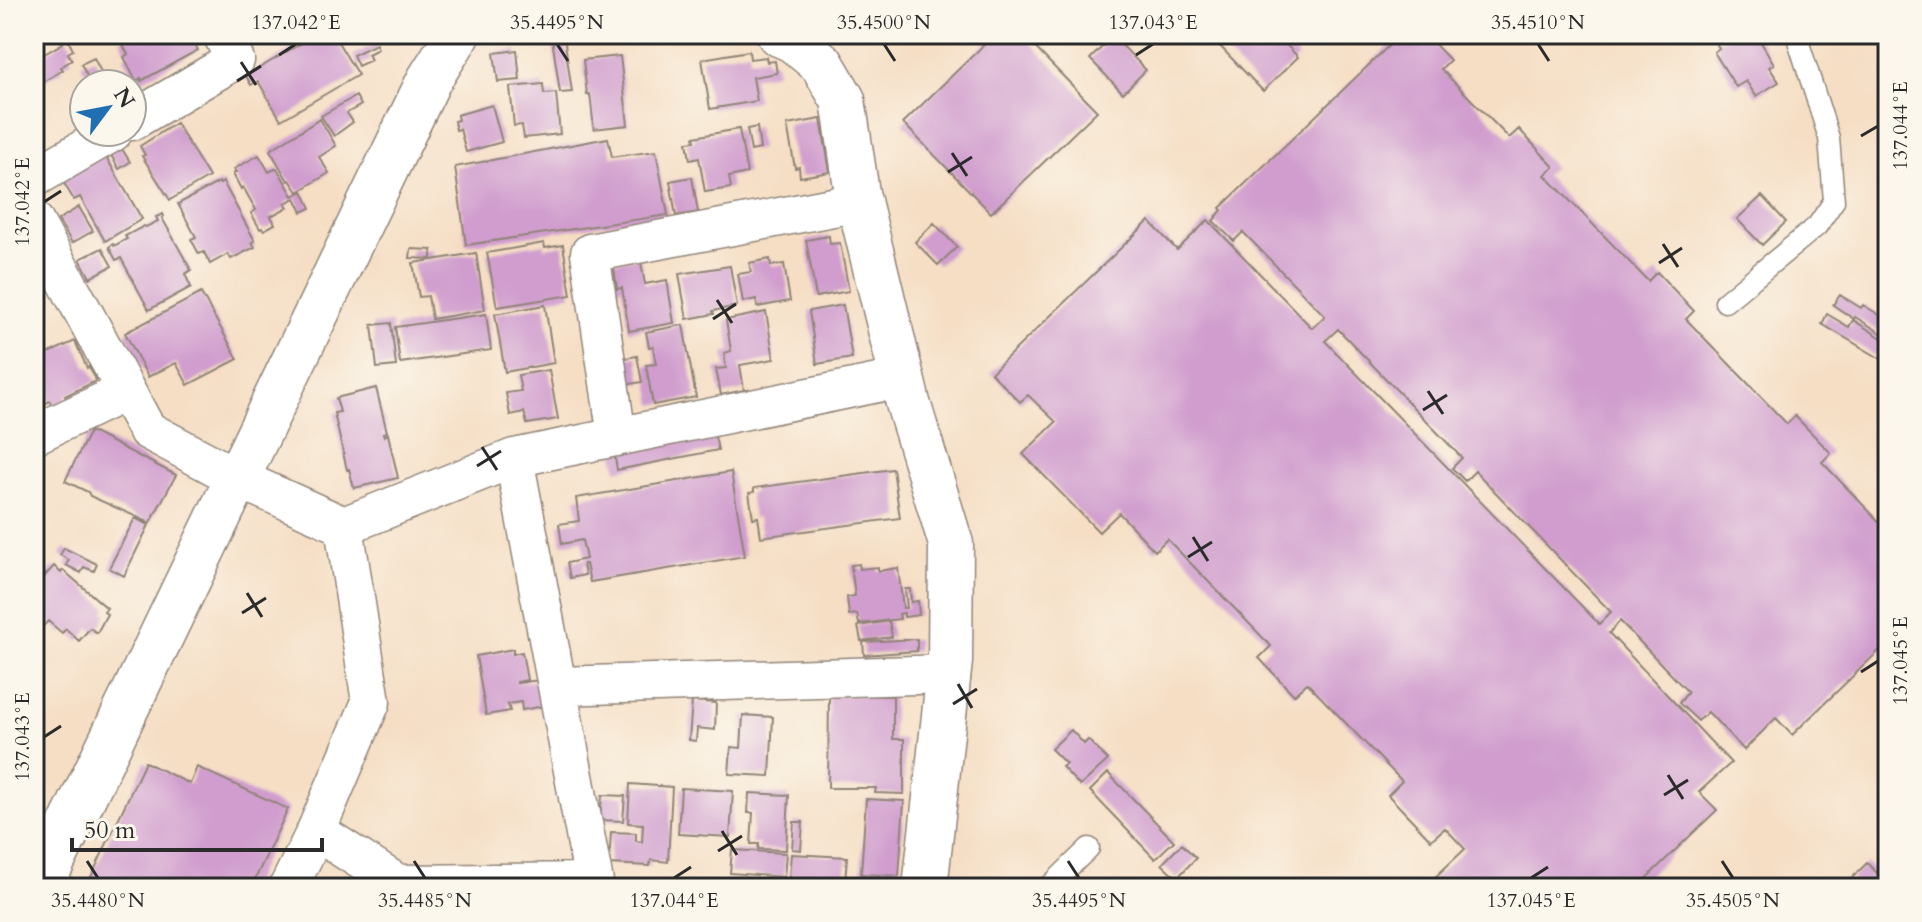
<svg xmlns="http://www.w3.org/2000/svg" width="1922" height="922" viewBox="0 0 1922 922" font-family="Cardo,serif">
  <rect width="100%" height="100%" fill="#fbf7ec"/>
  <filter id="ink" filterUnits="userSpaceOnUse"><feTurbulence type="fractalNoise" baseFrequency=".0125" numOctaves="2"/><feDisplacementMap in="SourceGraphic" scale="16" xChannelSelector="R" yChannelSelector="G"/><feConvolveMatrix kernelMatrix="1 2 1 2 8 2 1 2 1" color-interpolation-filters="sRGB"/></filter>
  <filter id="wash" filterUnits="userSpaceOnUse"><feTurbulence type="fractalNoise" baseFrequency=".006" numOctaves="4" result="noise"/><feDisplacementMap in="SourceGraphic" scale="32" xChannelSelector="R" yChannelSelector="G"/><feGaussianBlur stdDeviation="1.8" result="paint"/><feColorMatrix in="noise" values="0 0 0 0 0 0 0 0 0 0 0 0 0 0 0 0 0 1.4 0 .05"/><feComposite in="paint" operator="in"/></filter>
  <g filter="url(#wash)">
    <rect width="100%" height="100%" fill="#f5dec4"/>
    <g id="blocks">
      <path fill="#d09dce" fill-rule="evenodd" d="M123,34H190L198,50L141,81V78L136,81L124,57L128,54L120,40L125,37Z
        M317,34H333L358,75L281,120L258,81L251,85L246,76Z
        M995,34H1022L1097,111L991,213L903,123Z
        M1227,34H1280L1278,36L1298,57L1263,91L1217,43Z
        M1401,34H1425L1450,60L1441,69L1509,138L1519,129L1554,167L1545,175L1648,281L1657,272L1694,311L1686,319L1787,424L1795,416L1831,453L1822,462L1888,531V642L1792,735L1776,718L1744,750L1708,712L1698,721L1679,703L1688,692L1620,621L1609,633L1731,763L1699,792L1717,810L1636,888H1440L1432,880L1465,849L1445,828L1431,840L1388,795L1402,781L1307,683L1294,695L1259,658L1271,646L1167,539L1155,551L1119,513L1099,532L1023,454L1056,422L1028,395L1020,402L991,373L1149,221L1177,250L1208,220L1312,328L1325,316L1243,232L1234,241L1213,221L1222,210L1220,208ZM1338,329L1462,458L1452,468L1465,481L1475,471L1611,612L1599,624L1325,341Z
        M1732,34H1756L1774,64L1769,67L1779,82L1756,96L1746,81L1736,87L1714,52L1719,48L1716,43Z
        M564,36L572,92L560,93L552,38Z
        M1113,36L1146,70L1123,93L1090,59Z
        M67,38L73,50L68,53L72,60L61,67L63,70L41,83L34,71V60L63,43L62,41Z
        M376,44L378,49L368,54L371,60L358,66L353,55Z
        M517,50L520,80L498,82L494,53Z
        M749,51L750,59L766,57L767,62L775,61L777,73L753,77L757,101L710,109L702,59Z
        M620,56L628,125L594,129L590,94L587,95L583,60Z
        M94,58L107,84H91L81,64Z
        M543,84L544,94L556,93L560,134L524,138L522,125L514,126L510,87Z
        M356,96L361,105L347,113L353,122L334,136L321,116Z
        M492,105L502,142L466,152L460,129L456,130L454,121L458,120L457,115Z
        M320,119L336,146L319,157L329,173L298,192L290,180L288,181L270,150Z
        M821,119L830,172L800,177L799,167L795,168L787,125Z
        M176,123L209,177L170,200L142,156L145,155L140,146Z
        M757,127L760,149L751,151L747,129Z
        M739,129L747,173L729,177L731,188L705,192L699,158L690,160L687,142L695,141L694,137Z
        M608,138L612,157L656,151L668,215L466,245L455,167Z
        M119,144L130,162L119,169L108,150Z
        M102,150L142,219L105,241L80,197L74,200L59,175Z
        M259,155L269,172L277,168L293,196L303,191L311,208L302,212L295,198L285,203L288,207L271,216L275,224L264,230L262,228L260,229L251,213L256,210L243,187L241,189L233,174L236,172L234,169Z
        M692,177L698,212L676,216L670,181Z
        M219,182L220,184L223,182L255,241L252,242L255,247L231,259L228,254L210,264L204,252L199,254L191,239L196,237L178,204Z
        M1762,196L1786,222L1762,245L1737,219Z
        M79,207L93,231L72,243L58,220Z
        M163,214L164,216L162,218L191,270L185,274L191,287L149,310L121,258L116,260L109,247L113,244L114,246L127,239L125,236L144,226L146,227L158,221L156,217Z
        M934,223L957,247L938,265L915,242Z
        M829,236L830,244L840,243L849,291L816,297L806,240Z
        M544,243L545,248L563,245L571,295L497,307L487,253Z
        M102,248L112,266L90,278L80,259Z
        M411,249L432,250V259L410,258Z
        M476,253L485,310L432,319L428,296L419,297L413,263Z
        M640,257L645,284L667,280L674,323L629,331L622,288L617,289L613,262Z
        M770,259L771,266L784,264L790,301L757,307L756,299L743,302L738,274L751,272L749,263Z
        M730,266L737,306L713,311L714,314L687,319L679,274Z
        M201,293L238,359L188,385L176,363L148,377L125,333Z
        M1840,295L1861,308L1863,305L1888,320V337L1855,317L1854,319L1833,305Z
        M545,305L554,363L505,372L495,314Z
        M843,305L852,358L817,364L809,311Z
        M766,312L774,359L740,365L744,390L721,395L716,369L726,368L724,353L731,351L726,320Z
        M486,314L491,350L400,363L395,327Z
        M1827,314L1849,327L1853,320L1888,342V363L1822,324Z
        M391,323L396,366L377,368L372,325Z
        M683,325L696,397L653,405L646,365L656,364L653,346L649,347L646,332Z
        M75,341L87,368L89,366L96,381L65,396L67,401L54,407L50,401L40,406L35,393L44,389L34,366V360Z
        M637,356L642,382L619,386L614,360Z
        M549,370L558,419L527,424L524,412L510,415L506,393L521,391L518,375Z
        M376,388L387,432L383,433L384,436L388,434L398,478L354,488L349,469L347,470L334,413L340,412L336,398Z
        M90,431L176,475L150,523L90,496L88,492L65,481Z
        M714,432L718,450L617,470L614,452Z
        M893,469L900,518L761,537L758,517L753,518L749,493L754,492V488Z
        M731,472L745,556L590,582L586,564H583L585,575L570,578L567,563L586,559L582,540L562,544L559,524L579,521L576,498Z
        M135,518L149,525L124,576L109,568Z
        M64,548L97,564L94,571L84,567L81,573L66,565L69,560L60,555Z
        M859,564L860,569L878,567V571L898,568L903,608H907L905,589H910L911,602L918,601L919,615L904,617V613L899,614L900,619L859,624L857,614L849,615L847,597L855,596L851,565Z
        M54,566L61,573L63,570L107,608L104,612L107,614L97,633L90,628L79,641L66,629L62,633L48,621L43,626L34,617V588Z
        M889,621L892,637L861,641L858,626Z
        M917,639V651L864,655L863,642Z
        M513,649V654L522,652L527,680L517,682V683L539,680L544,706L522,710L521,702L508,704L510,711L486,715L476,656Z
        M829,695L893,696V739H904V794L875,793L876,788H828Z
        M692,701L716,703L715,730L697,728L696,741L689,740Z
        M743,715L773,717L770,776L729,774L731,747L741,748Z
        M1071,730L1084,744L1088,740L1108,760L1080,786L1062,767L1066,764L1051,749Z
        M145,762L190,784L197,767L288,809L251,888H86Z
        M1108,773L1174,841L1155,859L1090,791Z
        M630,784L672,787L668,862L651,860L650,866L609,864L611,832L636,833V841L642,842L643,824L628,823Z
        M681,788L733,791L730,837L678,834Z
        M749,793L789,795L786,850L758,849L759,844H751L753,813H748Z
        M602,795L625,796L623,821L600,820Z
        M866,799L904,801L899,876L861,874Z
        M794,822H803L801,850L792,849Z
        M1182,844L1196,858L1177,878L1162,864Z
        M732,850L786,853L784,877L730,873Z
        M791,854L847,857L845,881L789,878Z
        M1867,863L1880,876L1888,865V888H1859L1851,879Z"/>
    </g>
  </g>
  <g filter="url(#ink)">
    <use href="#blocks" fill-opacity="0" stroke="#908478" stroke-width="2"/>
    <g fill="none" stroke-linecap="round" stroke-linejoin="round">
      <g stroke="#908478" stroke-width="23">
        <path id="lane" d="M1725,302L1817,226L1834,201L1829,138L1796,34
          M1048,888L1089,848"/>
      </g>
      <g stroke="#908478" stroke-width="41">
        <path id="street" d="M132,121L235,60L222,34
          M34,178L113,132
          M34,221L147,430L237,478L344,526L371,702L316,831L288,888
          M34,435L126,391
          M617,437L590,253L859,202
          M344,526L514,458
          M557,686L948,674
          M316,831L398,884L594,882L514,458L902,378"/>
      </g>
      <g stroke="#908478" stroke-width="47">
        <path id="secondary" d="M779,34L793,40L822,64L843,100L857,193L908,403L951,544L950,661L925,888
          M40,888L429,80L458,34"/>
      </g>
      <use href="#lane" stroke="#fff" stroke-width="20"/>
      <use href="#street" stroke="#fff" stroke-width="38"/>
      <use href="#secondary" stroke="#fff" stroke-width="44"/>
    </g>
  </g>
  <path fill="none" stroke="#2b2b2b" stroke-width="3" d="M557,44L568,61M884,44L895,61M1538,44L1549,61M279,55L296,44M1136,55L1153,44M241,62L256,85M237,81L261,66M1861,136L1878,126M952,153L967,176M948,172L972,157M44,202L61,191M1663,244L1678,267M1659,263L1682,248M717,300L732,323M713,319L736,304M1428,391L1443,414M1423,410L1447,395M482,447L497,470M477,466L501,451M1193,537L1208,561M1188,557L1212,542M247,593L262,617M242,613L266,598M1861,672L1878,661M958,684L972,708M953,704L977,689M44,737L61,726M1668,775L1683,799M1664,795L1688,780M722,831L737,855M718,851L742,836M87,861L98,878M414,861L425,878M1068,861L1079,878M1722,861L1733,878M674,878L691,867M1531,878L1548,867"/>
  <rect width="1922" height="922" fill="none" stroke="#fbf7ec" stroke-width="88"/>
  <g transform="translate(108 108) rotate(58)"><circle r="38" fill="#fbf7ec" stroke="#a8a59f" stroke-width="2"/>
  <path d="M0-6L14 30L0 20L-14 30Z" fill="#1f6fb2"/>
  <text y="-12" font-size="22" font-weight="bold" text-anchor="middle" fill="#2b2b2b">N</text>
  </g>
  <path d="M72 838v12h250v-12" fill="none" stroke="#2b2b2b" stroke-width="4"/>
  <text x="84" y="838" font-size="24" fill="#2b2b2b" stroke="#fbf7ec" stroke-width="6" paint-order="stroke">50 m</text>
  <rect x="44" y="44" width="1834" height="834" fill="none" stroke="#2b2b2b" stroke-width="3"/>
  <g font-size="20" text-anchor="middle" fill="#2b2b2b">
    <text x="296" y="29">137.042°E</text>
    <text x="557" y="29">35.4495°N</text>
    <text x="884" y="29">35.4500°N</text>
    <text x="1153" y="29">137.043°E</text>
    <text x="1538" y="29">35.4510°N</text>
    <text transform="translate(1900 126) rotate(-90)" y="7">137.044°E</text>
    <text transform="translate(22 202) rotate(-90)" y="7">137.042°E</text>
    <text transform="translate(1900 661) rotate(-90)" y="7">137.045°E</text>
    <text transform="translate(22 737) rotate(-90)" y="7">137.043°E</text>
    <text x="98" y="907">35.4480°N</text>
    <text x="425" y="907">35.4485°N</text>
    <text x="674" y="907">137.044°E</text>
    <text x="1079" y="907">35.4495°N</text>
    <text x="1531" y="907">137.045°E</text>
    <text x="1733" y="907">35.4505°N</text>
  </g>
</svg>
